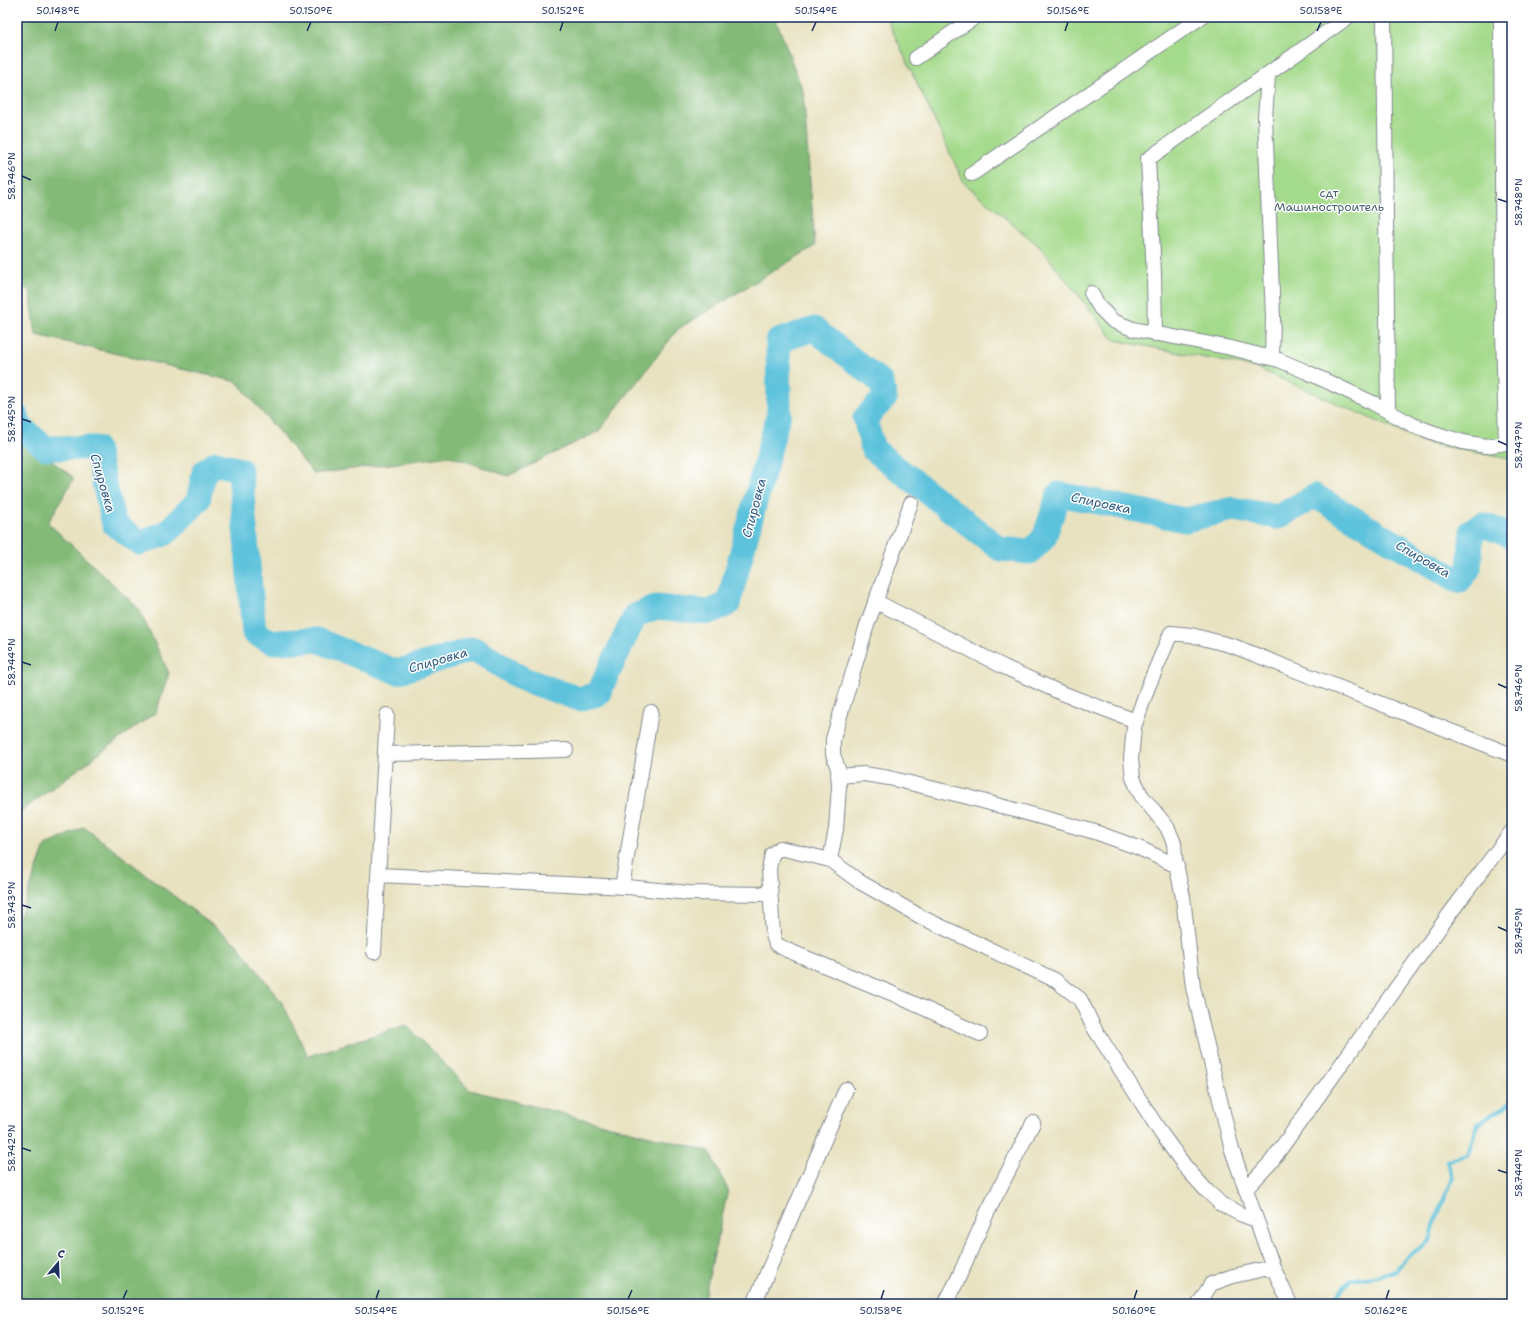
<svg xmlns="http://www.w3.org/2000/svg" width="1529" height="1321" viewBox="0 0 1529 1321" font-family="'Shantell Sans',sans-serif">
  <rect width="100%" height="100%" fill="#fff"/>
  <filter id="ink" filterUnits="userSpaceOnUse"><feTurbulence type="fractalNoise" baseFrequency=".025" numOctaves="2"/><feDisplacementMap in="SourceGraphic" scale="8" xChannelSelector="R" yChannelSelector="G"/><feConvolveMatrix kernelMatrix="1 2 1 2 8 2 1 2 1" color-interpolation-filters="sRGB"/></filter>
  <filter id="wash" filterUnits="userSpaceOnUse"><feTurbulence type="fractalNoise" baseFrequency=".012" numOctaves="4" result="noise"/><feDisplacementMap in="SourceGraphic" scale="16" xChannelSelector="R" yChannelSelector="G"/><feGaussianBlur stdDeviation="0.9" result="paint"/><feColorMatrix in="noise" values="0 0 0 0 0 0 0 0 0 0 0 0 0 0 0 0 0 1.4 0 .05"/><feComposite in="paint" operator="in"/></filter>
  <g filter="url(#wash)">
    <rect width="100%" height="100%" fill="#e8e2c0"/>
    <path fill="#a4da8b" stroke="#608474" d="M886,17H1512V455L1510,459L1426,443L1257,368L1114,340L1040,247L964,183Z"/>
    <path fill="#83ba77" stroke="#4f746a" d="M17,17H775L803,91L815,246L678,329L599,431L508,476L450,456L314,474L237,382L36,335L30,290L17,285Z
      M17,434L74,478L48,523L138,608L169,673L156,712L17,814Z
      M84,827L238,945L283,1004L308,1056L406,1025L470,1090L709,1151L728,1190L703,1304H17V924L45,846Z"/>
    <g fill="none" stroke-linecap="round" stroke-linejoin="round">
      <path stroke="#5dc2db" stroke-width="4" d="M1304,1304L1308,1301L1325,1304
        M1327,1304L1352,1280L1377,1276L1396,1270L1407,1257L1430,1241L1434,1224L1453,1178L1447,1161L1467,1155L1478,1124L1512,1102"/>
      <path stroke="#5dc2db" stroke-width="25" d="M17,417L20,427L46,448H96L114,524L140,543L166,533L198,501L204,472L216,463L240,470L254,633L273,642L317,640L397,672L474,649L523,679L579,699L598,694L635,616L656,607L709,612L728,604L779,413L778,341L814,329L881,382L885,398L865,418L873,449L1000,549L1030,552L1044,538L1059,494L1185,520L1233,509L1278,517L1315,496L1459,581L1469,569L1472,530L1483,525L1512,536"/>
    </g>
  </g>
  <g filter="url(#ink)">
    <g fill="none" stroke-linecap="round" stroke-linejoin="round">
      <g stroke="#82888f" stroke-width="16">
        <path id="street" d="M1384,17L1388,411
          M916,58L975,17
          M1268,75L1265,118L1273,318L1272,358
          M972,174L1201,17
          M1091,293L1100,308L1113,321L1133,329L1231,348L1279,360L1307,372L1373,403L1413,425L1437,434L1463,442L1486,446L1506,443L1503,330L1501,17
          M1155,334L1154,274L1148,159L1348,17
          M875,601L1004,667L1059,692L1136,721
          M386,754L566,750
          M838,776L864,774L889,778L968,797L1095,832L1139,848L1177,866
          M830,860L836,829L839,786L838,769L833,754V739L867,625L911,503
          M379,875L627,887L689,893L770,894
          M622,887L651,712
          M374,952L387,715
          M980,1034L891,993L787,950L776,944L773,935L769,869L772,854L780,848L830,860L860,882L923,918L1055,980L1080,999L1094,1028L1161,1133L1187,1169L1207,1191L1221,1204L1240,1214L1256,1220
          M1246,1189L1271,1162L1451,912L1512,831
          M754,1304L846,1089
          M945,1304L957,1281L987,1213L1033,1123
          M1199,1304L1211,1284L1233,1276L1273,1267
          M1290,1304L1273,1267L1232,1150L1193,987L1183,897L1175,859L1174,843L1167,827L1141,795L1133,778L1131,759L1134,727L1148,687L1171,633L1191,635L1233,646L1512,755"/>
      </g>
      <use href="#street" stroke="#fff" stroke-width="14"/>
    </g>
  </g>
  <path fill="none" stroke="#1b2f5e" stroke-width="1.5" d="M55,31L58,22M307,31L311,22M560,31L563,22M812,31L816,22M1065,31L1068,22M1317,31L1321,22M22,176L31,180M1498,199L1507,202M22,419L31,422M1498,441L1507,445M22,662L31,665M1498,684L1507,688M22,905L31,908M1498,927L1507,931M22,1148L31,1151M1498,1170L1507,1173M123,1299L127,1290M376,1299L379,1290M628,1299L632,1290M881,1299L884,1290M1134,1299L1137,1290M1386,1299L1389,1290"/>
  <g text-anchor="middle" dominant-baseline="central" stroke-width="3" stroke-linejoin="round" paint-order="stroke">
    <g font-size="12" fill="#44626c" stroke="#fff">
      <text x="1329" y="193">сдт<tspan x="1329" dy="14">Машиностроитель</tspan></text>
    </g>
    <g font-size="13" font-style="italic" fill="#2f5b84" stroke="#fff">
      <text transform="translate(103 483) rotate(74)">Спировка</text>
      <text transform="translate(1101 503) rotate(12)">Спировка</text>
      <text transform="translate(754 508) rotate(-75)">Спировка</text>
      <text transform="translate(1423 559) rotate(30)">Спировка</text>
      <text transform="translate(438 660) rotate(-16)">Спировка</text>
    </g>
  </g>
  <rect width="1529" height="1321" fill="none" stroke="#fff" stroke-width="44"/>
  <g transform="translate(58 1263) rotate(19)" stroke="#ffffff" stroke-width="3" paint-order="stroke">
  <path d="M0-3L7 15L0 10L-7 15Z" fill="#1b2f5e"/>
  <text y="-6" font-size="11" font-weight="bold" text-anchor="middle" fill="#1b2f5e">С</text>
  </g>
  <rect x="22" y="22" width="1485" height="1277" fill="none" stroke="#1b2f5e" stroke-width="1.5"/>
  <g font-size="10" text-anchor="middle" fill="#1b2f5e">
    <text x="58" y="14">50.148°E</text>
    <text x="311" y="14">50.150°E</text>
    <text x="563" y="14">50.152°E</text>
    <text x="816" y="14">50.154°E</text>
    <text x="1068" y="14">50.156°E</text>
    <text x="1321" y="14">50.158°E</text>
    <text transform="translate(11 176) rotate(-90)" y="4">58.746°N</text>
    <text transform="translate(1518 202) rotate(-90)" y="4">58.748°N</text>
    <text transform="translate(11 419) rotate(-90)" y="4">58.745°N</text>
    <text transform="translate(1518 445) rotate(-90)" y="4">58.747°N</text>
    <text transform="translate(11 662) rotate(-90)" y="4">58.744°N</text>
    <text transform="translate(1518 688) rotate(-90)" y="4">58.746°N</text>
    <text transform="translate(11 905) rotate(-90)" y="4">58.743°N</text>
    <text transform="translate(1518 931) rotate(-90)" y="4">58.745°N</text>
    <text transform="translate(11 1148) rotate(-90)" y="4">58.742°N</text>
    <text transform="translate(1518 1173) rotate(-90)" y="4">58.744°N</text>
    <text x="123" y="1314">50.152°E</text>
    <text x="376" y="1314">50.154°E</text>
    <text x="628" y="1314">50.156°E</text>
    <text x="881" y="1314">50.158°E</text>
    <text x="1134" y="1314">50.160°E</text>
    <text x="1386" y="1314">50.162°E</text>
  </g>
</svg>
